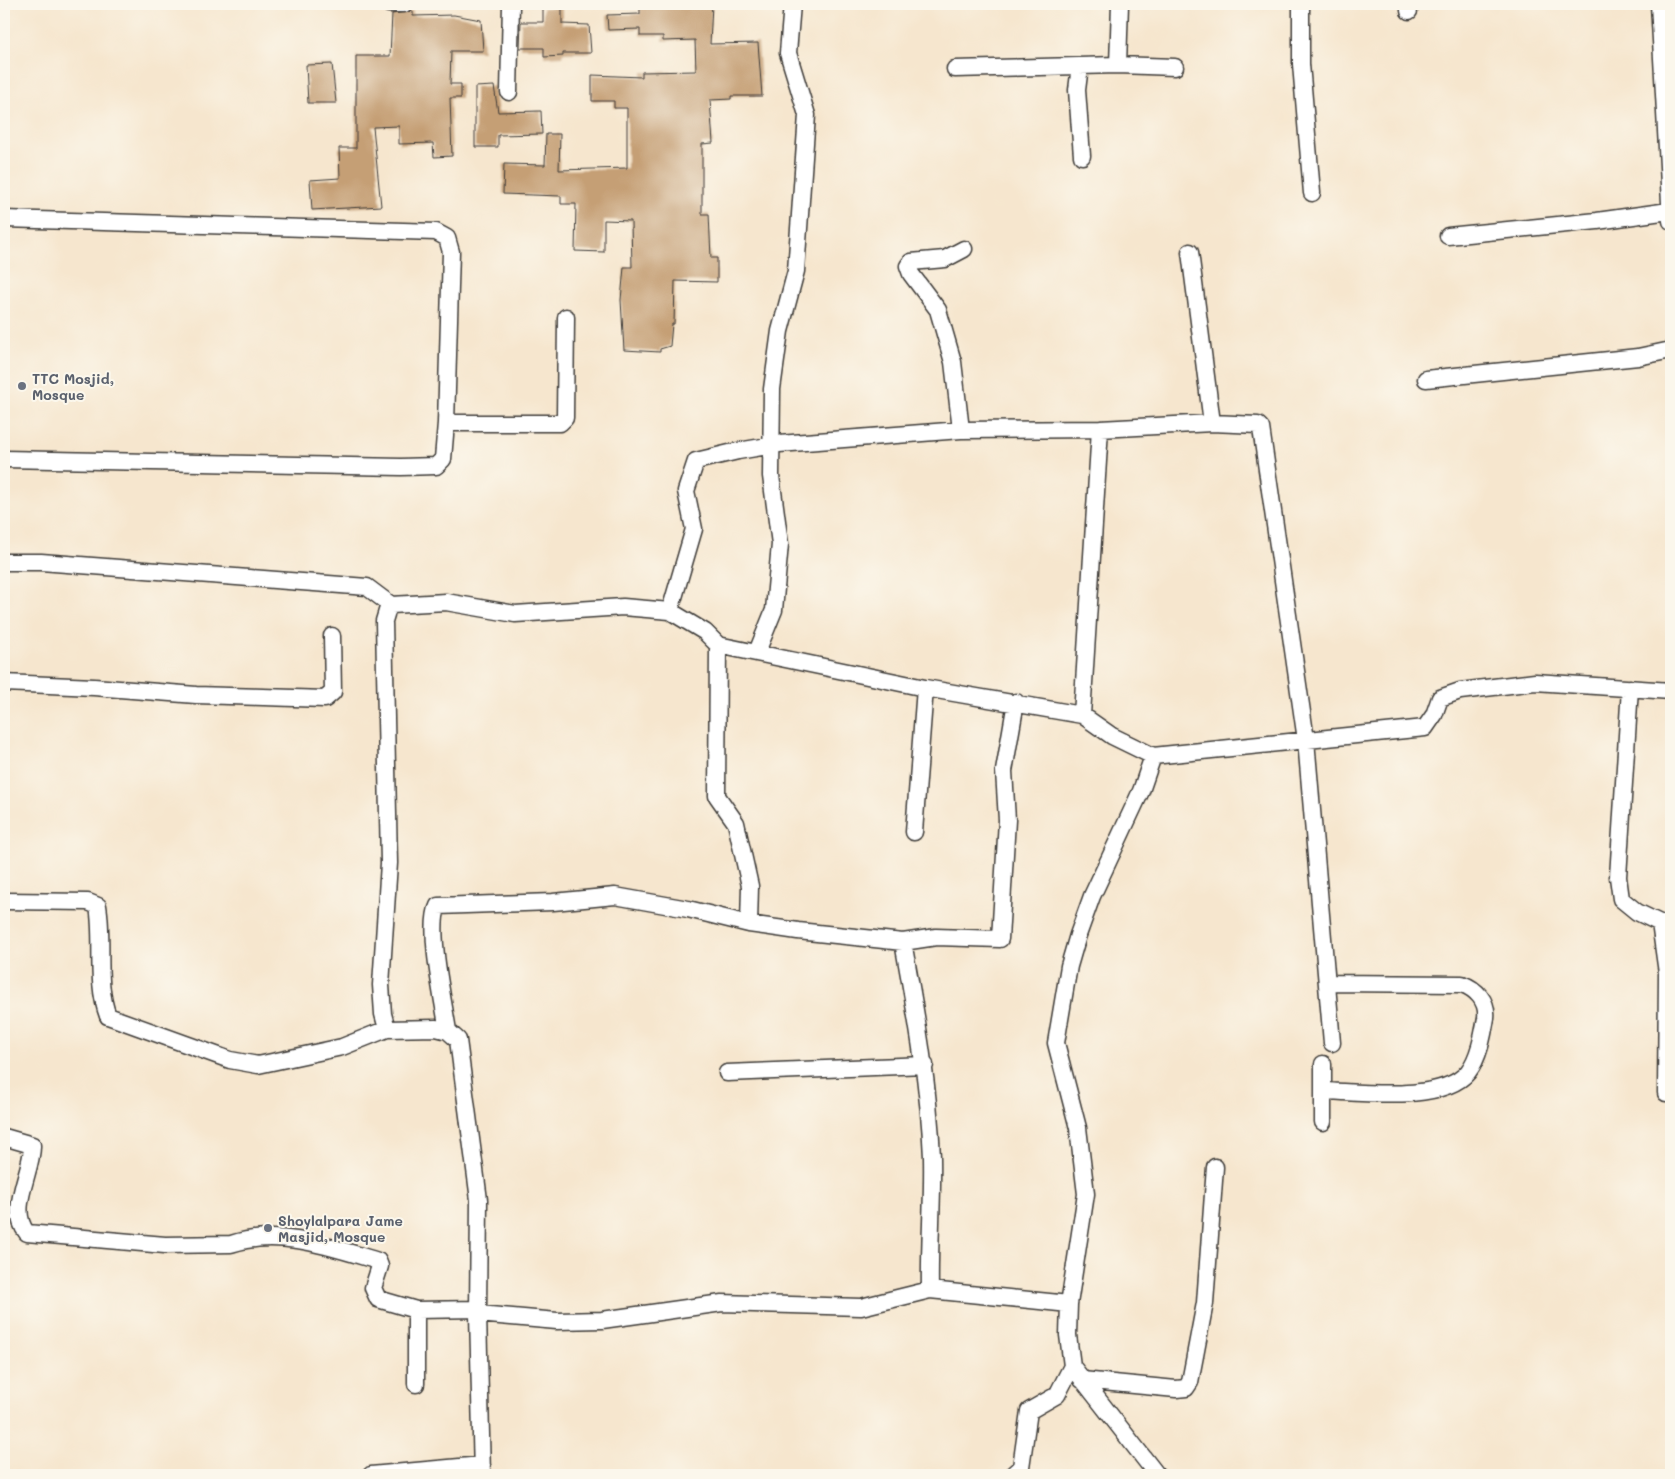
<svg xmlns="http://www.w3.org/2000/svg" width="1675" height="1479" viewBox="0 0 1675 1479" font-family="Mali,sans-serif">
  <rect width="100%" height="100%" fill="#fbf7ec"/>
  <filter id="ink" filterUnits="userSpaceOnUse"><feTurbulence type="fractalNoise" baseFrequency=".02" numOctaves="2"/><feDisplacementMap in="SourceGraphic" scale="10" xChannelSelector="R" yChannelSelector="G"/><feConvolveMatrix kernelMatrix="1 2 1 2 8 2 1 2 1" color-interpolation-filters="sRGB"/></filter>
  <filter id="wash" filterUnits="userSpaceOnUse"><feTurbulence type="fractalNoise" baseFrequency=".0096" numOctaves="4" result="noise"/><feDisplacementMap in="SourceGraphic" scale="20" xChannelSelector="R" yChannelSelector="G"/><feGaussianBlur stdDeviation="1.12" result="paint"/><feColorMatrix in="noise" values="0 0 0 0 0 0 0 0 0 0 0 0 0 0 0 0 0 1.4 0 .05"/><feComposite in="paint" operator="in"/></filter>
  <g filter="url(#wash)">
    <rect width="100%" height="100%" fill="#f6e6ce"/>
    <g id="blocks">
      <path fill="#c59f74" d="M661,4H712L710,44L758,43L762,96H731V99L710,100L713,143L702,144V214H709L711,258H717V282L675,281L674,324H672L670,346L660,349V352L624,350L621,300L624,267H632L631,221L604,220V252L575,251L576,204H561V196L503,194L504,164L545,165L546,134H560L559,170L627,168V108H614V101H592V75L642,77V72L696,71L695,40L663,41V36H640V29L608,30L607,15L640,14V6Z
        M562,7V24L589,25L591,53H563V56L544,57V48H520L521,22H543V8Z
        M413,11V16L454,15L481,20L483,51H451L450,84H461V98H450L452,156L434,157L433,143L399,144V126L373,127L381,206L312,210L310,180L340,178L339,148H356V56H390L392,14Z
        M332,64L336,103H308L306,65Z
        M494,86L498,112L541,111L542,134L498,135V147H475V87Z"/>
    </g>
  </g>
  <g filter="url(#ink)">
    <use href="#blocks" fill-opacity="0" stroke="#3d3a37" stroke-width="1"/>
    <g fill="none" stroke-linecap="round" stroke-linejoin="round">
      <g stroke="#3d3a37" stroke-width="19">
        <path id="street" d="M389,4H404
          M1301,4V64L1312,193
          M1409,4V11
          M1659,4L1671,221
          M1118,65L1120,4
          M1080,66L1077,90L1082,156
          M955,69L1118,65L1175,67
          M509,92L511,4
          M4,219L436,232L447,238L451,252L446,423L443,459L436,466L401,467L4,459
          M1448,236L1597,221L1669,211
          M1190,252L1212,423
          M1426,379L1638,357L1671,350
          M446,423H560L565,418L566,317
          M961,430L953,362L938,310L911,274L908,266L911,262L945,259L964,249
          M4,562H41L367,587L391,605
          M670,611L694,529L686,491L696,461L738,451L779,444L961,430L1100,429L1212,423L1258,425L1261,428L1306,740L1332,1043
          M718,645L717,796L736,823L750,886L749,924
          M757,652L774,610L780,544L771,476L772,389L780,331L796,271L807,115L788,53L792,4
          M4,683L94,687L196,695L325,699L333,692L332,636
          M1630,688L1618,877L1621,899L1637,912L1660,923L1667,973L1666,1093
          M1082,715L1100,429
          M1153,756L1141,791L1092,896L1078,935L1069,966L1056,1043L1078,1128L1086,1194L1069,1304L1068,1335L1072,1366L1157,1475
          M914,832L925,688
          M4,901L88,902L98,906C104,942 95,982 108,1016L230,1060L258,1065L342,1047L387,1029
          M903,942C916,1014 929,1085 932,1157C933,1201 929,1246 930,1290
          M448,1031C444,1004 427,928 438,906L553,902L615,896L688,909L749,924L798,931L903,942L936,937L1000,939L1007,820L1004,771L1016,702
          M727,1073L925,1065
          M1323,1091C1359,1092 1443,1103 1468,1072C1479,1058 1483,1035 1486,1018C1488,1001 1476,989 1462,984L1328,983
          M1323,1122V1064
          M4,1137L32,1145C33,1171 7,1209 27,1233L165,1245L231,1244C279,1228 331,1247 378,1261L380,1266L373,1288L378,1299L416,1310L478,1309
          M416,1310V1384
          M478,1314L557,1321L602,1320L722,1303L861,1307L930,1290L1069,1304
          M1082,1380L1176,1389L1186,1388L1190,1382L1205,1303L1215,1167
          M371,1475L482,1465
          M482,1475L478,1314L479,1200L458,1040L448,1031L436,1028L387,1029L383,1014L381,985L389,863L384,621L387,611L391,605L446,602L515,614L623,607L670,611L705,632L718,645L925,688L1082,715L1112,736L1153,756L1425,728L1434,715L1440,698L1460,691L1535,682L1671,691
          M1012,1475L1021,1467L1029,1411L1057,1395L1072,1366"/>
      </g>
      <use href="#street" stroke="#fff" stroke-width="16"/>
    </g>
  </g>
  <g fill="#6b7280" stroke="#fbf7ec" stroke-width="2">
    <circle cx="22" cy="386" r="5"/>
    <circle cx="268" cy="1228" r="5"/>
  </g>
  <g text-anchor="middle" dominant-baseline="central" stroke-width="4" stroke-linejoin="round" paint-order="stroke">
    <g font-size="14" font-weight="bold" fill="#5b616d" stroke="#fbf7ec" text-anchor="start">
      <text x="32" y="378">TTC Mosjid,<tspan x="32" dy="16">Mosque</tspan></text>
      <text x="278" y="1220">Shoylalpara Jame<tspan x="278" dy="16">Masjid, Mosque</tspan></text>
    </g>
  </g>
  <rect width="1675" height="1479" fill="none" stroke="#fbf7ec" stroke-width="20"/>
</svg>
